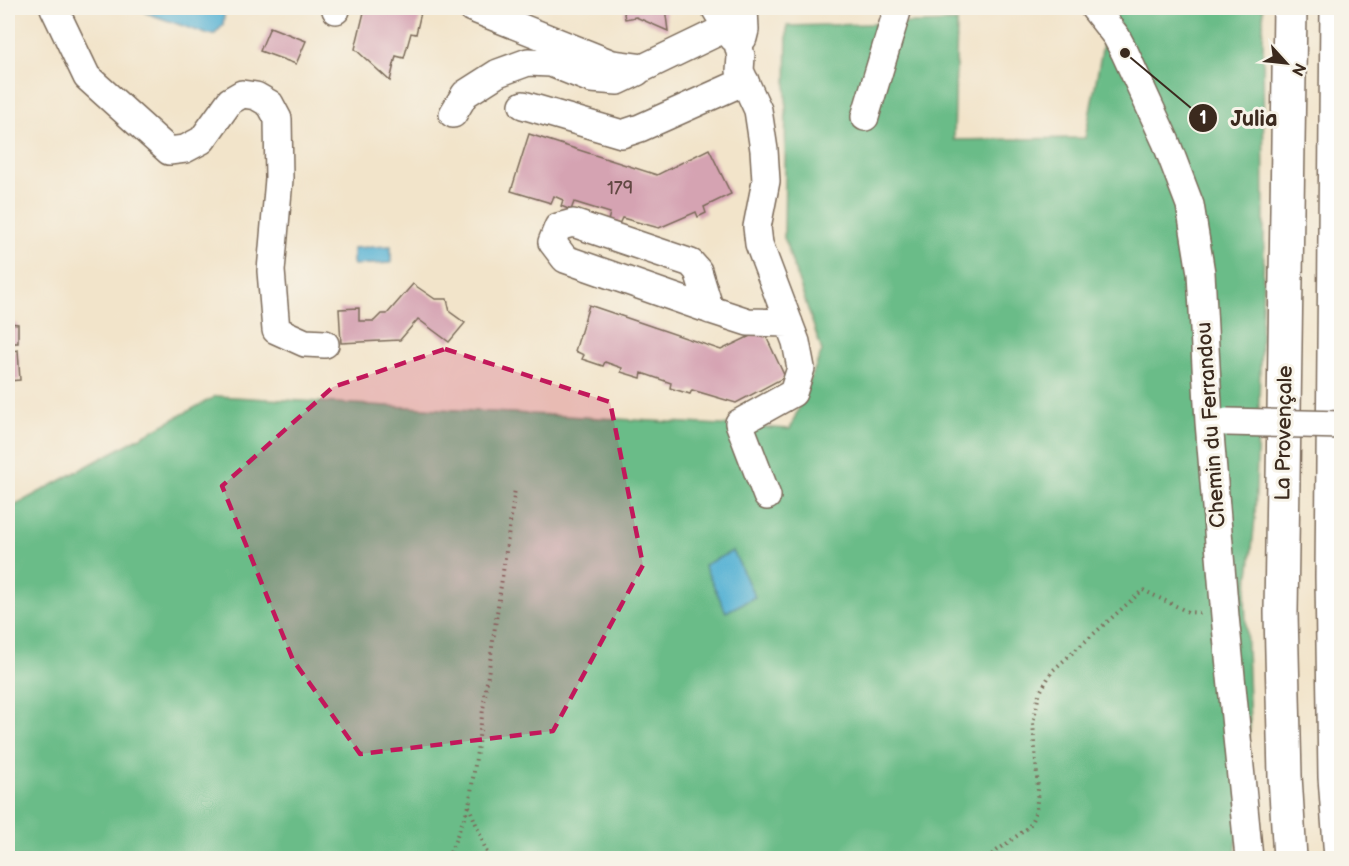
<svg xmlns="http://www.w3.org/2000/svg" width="1349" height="866" viewBox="0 0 1349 866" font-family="'Balsamiq Sans',sans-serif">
  <rect width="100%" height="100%" fill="#f7f3e8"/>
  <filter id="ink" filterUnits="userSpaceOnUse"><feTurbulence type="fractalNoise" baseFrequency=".0167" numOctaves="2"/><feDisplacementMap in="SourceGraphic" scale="12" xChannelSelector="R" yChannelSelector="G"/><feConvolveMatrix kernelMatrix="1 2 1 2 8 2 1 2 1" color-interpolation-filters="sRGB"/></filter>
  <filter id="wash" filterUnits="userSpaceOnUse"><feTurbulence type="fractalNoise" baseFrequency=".008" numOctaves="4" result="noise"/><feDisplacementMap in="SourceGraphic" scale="24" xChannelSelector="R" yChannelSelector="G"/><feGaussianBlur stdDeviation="1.35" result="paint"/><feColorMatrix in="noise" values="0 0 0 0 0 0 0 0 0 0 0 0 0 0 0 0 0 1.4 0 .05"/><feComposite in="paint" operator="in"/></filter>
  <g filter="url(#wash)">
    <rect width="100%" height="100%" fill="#f2e4ca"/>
    <path fill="#6bbc88" stroke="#537353" stroke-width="1.5" d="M1110,8H1263L1264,251L1255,518L1250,568L1245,599L1250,725L1235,858H8V509L216,396L790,429L822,351L784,238L787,26L957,22L954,140L1085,138Z"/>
    <path fill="#56b2d4" stroke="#486e79" stroke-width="1.5" d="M143,8H225L223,25L215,34H206L146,13Z
      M391,246V263L353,265V248Z
      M733,551L755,597L726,612L704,565Z"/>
    <g id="blocks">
      <path fill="#d5a3b2" d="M365,8H422L416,34L411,33L404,58L396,56L390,81L355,49Z
        M626,8H665L668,31L636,17L625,19L624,14Z
        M270,27L306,41L296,64L260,51Z
        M529,134L657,175L709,149L731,194L704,207L706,213L698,217L696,212L659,228L622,218L619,224L608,221L610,213L574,202L571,210L561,206L563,200L554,196L551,203L511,191Z
        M413,284L435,299H447L450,312L465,323L449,342L418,319L400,340L341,343L339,309L359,308V321H374L381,314H387Z
        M589,305L721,350L763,330L785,377L736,403L692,390L690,394L670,388L671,383L642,373L641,378L621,372L622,368L605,362L603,366L582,359L584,355L575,351Z
        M8,323L18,324V343H8Z
        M18,350L20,380L8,381V352Z"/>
    </g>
  </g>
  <g filter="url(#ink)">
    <use href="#blocks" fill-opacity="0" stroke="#7b6b5a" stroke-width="1.5"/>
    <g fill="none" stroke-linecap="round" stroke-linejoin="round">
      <g stroke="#7b6b5a" stroke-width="30">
        <path id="minor" d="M54,8L87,77L169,151L185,149L202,140L230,101L242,94L256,96L270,104L278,119L279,179L271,271L276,330L305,343L325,344
          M336,8V10
          M472,8L612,64L643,68L726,28
          M715,8L733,38L737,40
          M1094,8L1116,36L1125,53L1166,142L1190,205L1201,273L1209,422L1225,616L1249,858
          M737,40L741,56L740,71L758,110L764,150L766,181L757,227L759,244L796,342L801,368L793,393L739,423L767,496
          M737,40L743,38L745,30L744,8
          M523,105L622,134L640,128L745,81
          M453,114L465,94L498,73L528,62L551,63L591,79L618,81L637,72
          M865,117L898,8
          M710,310L698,271L691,263L573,223L558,227L552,242L565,259L702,307L748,322L789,323"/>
      </g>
      <g stroke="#7b6b5a" stroke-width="36">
        <path id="highway" d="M1337,8L1332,577L1335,777L1341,858
          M1290,858L1285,776L1281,613L1290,8"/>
      </g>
      <path stroke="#7b6b5a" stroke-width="4" stroke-dasharray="1.5 4.5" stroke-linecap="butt" d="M469,806L489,858
        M448,858L469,806L515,489
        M987,858L1029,827L1036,811L1038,789L1033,723L1039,694L1052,671L1143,590L1188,612L1200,613"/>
      <use href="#minor" stroke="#fff" stroke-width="27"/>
      <use href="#highway" stroke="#fff" stroke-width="33"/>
      <g stroke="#7b6b5a" stroke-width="30" stroke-linecap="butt">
        <path id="minor-bridge" d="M1227,422L1342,425"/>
      </g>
      <use href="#minor-bridge" stroke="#fff" stroke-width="27"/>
    </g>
  </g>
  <path fill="#c2185b" fill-opacity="0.2" stroke="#c2185b" stroke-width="4.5" stroke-dasharray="12 8" stroke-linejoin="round" d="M445,349L610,402L643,565L553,731L360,754L293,660L222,486L333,387Z"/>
  <g text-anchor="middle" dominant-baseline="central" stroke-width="6" stroke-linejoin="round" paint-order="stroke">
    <g font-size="18" fill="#624843">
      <text x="620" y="188">179</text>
    </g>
    <g font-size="21" fill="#3b2a1e" stroke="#f7f3e8">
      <text transform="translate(1211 425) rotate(-94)">Chemin du Ferrandou</text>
      <text transform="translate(1284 433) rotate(-89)">La Provençale</text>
    </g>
  </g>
  <path fill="none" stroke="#3b2a1e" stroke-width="2" d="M1125 53L1203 118"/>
  <g fill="#3b2a1e" stroke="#f7f3e8" stroke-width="2">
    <circle cx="1125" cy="53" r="6"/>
    <circle cx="1203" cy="118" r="15"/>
  </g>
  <g font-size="18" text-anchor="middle" font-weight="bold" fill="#fff">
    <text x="1203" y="124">1</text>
  </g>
  <g font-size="22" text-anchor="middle" font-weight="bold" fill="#3b2a1e" stroke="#f7f3e8" stroke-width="6" stroke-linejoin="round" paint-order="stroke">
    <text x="1254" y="126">Julia</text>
  </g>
  <rect width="1349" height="866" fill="none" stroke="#f7f3e8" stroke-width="30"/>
  <g transform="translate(1286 63) rotate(117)" stroke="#f7f3e8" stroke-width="4.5" paint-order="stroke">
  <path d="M0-4.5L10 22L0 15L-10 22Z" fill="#3b2a1e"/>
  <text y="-9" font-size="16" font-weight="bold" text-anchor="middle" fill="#3b2a1e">N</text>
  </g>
</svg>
